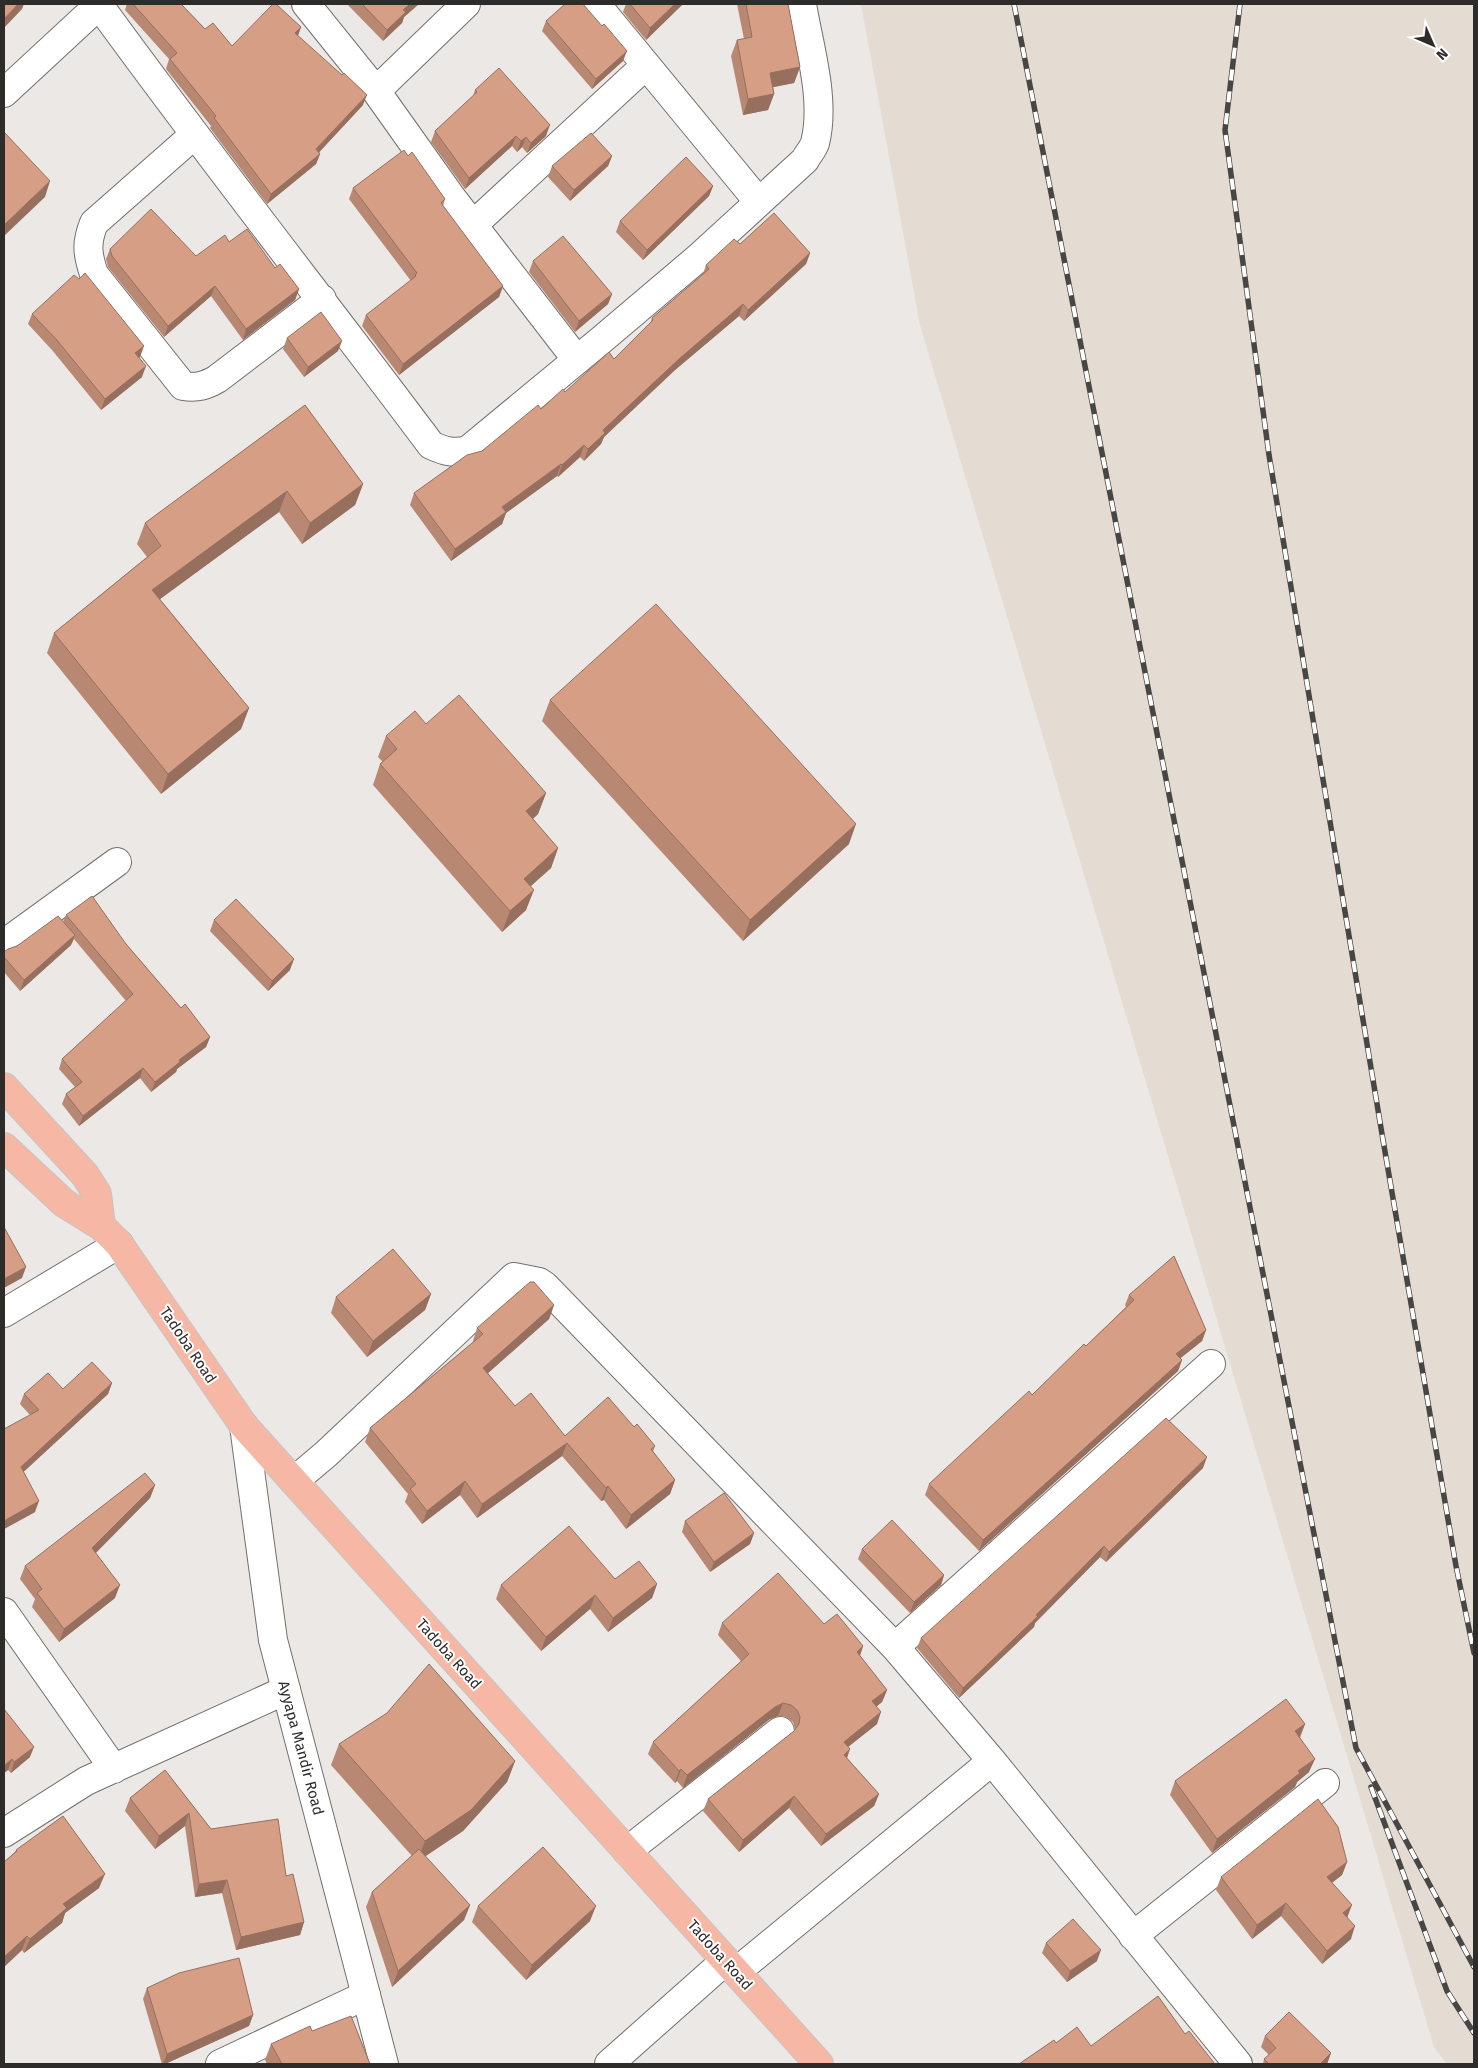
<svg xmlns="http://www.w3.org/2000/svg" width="1478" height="2068" viewBox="0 0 1478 2068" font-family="'Fira Sans',sans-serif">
  <rect width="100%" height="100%" fill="#ebe8e5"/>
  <path fill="#e4dbd2" d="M861,4H1474V2064H1447L1434,2047L920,325Z"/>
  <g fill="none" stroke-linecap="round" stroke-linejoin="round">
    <g stroke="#726f6d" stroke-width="30">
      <path id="minor" d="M306,4L376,91L466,4
        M596,4L758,201
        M99,5C207,154 321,298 431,445C444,451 453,454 468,450L600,341L698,258L805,160C808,154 813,149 815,143C826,100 809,47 802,4
        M376,91L452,198L577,360
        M4,93L100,4
        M194,135L94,223C86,243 87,253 94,274L183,386C197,388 205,386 217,379L322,299
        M473,225L646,65
        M4,944L117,862
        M4,1313L119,1244
        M294,1481L326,1454L514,1277L539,1282L545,1286L895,1647L992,1761L1238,2064
        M4,1612L114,1769
        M895,1647L1211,1364
        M4,1833L86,1781L286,1690
        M627,1851L780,1731
        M1133,1936L1325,1783
        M736,1972L992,1761
        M220,2064L366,1995
        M609,2064L725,1961"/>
    </g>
    <g stroke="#726f6d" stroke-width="30">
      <path id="tertiary" d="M244,1426L273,1640L384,2064"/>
    </g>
    <g stroke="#c4c4c4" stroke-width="30">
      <path id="primary" d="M4,1087L85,1175L97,1194L101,1226
        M4,1147L64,1203L101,1226L119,1244L244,1426L819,2064"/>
    </g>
    <use href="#minor" stroke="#fff" stroke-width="28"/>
    <use href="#tertiary" stroke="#fff" stroke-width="28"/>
    <use href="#primary" stroke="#f6b8a5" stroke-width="28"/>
    <g stroke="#484644" stroke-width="5.5">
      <path id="rail" d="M1014,4L1356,1748L1474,1967
        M1240,4L1225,130L1269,455L1383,1140L1456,1566L1474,1653
        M1371,1787L1447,1991L1474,2033"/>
    </g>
    <use href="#rail" stroke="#fff" stroke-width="4" stroke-dasharray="11" stroke-linecap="butt"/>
  </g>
  <path fill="#b98873" d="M127,4H181L205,29L232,46L301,27L298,36L363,105L319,152L320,154L316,164L267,204L210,128L211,126L166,69L169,59L125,10Z
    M347,4H419L404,17L402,23L383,41Z
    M626,4H683L646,40L623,12Z
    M737,4H788L800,67L794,83L773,87L774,94L768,110L743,115L731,56L737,40L744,39Z
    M546,21L623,61L592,89L542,31Z
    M475,90L546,136L527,153L522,147L517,152L512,146L465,189L431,142L435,131L473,96Z
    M408,156L445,199L443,206L503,286L499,297L399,375L362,326L366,315L411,281L349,199L353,188Z
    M612,156L608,166L570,201L548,177L552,166Z
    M713,186L709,196L643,260L616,232L620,221Z
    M229,242L275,268L299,289L295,300L243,340L211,296L164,337L108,267L106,259L110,249L196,256Z
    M740,244L810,253L806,264L744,321L739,316L675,370L604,437L601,444L584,461L580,457L558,477L557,476L506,513L502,524L451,561L410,505L414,493L482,451L541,409L565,392L614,359L650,324L652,318L703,274L706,265Z
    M533,261L612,294L608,304L575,332L529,272Z
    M32,314L140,357L139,358L142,377L101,410L52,350L28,324Z
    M287,338L338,351L304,377L283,349Z
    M305,405L363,484L355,505L302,544L279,512L160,599L249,708L241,729L161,794L47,653L54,633L147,557L137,544L145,523Z
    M550,700L849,844L743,941L542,721Z
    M426,724L546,793L538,814L533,819L558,848L551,868L531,886L526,910L502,932L373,785L380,764L383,762L378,757L386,736Z
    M66,915L126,944L181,1008L210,1037L206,1047L177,1069L176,1072L151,1092L140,1078L79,1126L62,1104L66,1094L75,1087L59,1069L62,1059L126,1001L74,939L71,945L20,991L4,972V952L63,922Z
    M214,920L290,970L268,991L210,931Z
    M431,1294L425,1310L367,1357L331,1313L336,1297Z
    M1129,1295L1206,1330L1202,1341L1180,1358L1182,1360L1178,1371L979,1551L925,1495L929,1484L1032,1395L1086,1346L1126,1307L1125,1305Z
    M554,1305L549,1319L488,1373L515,1406L565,1436L634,1427L655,1446L653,1452L675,1480L670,1494L626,1529L604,1500L601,1501L562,1456L477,1518L460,1495L422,1524L405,1502L408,1494L365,1442L370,1428L473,1342V1341L477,1328Z
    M112,1383L108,1394L23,1472L35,1512L4,1529L30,1415L20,1404L24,1394Z
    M1203,1468L1106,1562L1100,1557L1035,1623L1034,1627L959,1698L917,1648L921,1638Z
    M155,1485L150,1498L95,1553L115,1598L59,1642L32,1607L35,1599L20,1579L25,1566Z
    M685,1521L754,1533L750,1544L710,1572L682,1532Z
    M862,1549L944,1575L941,1585L910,1613L858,1559Z
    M615,1579L657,1584L652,1598L608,1632L590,1609L541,1651L496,1599L501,1585Z
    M722,1623L824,1624L863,1646L860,1656L887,1690L882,1702L877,1706V1724L848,1747L847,1758L879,1794L874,1806L821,1846L789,1808L739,1852L703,1811L708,1799L794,1731L795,1729L793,1722L786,1717L778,1716L770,1719L683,1788L677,1781L675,1783L648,1754L653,1742L741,1661L718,1635Z
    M4,1709L30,1757L11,1773L8,1770L4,1773Z
    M1305,1724L1300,1738L1309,1772L1297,1782L1295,1787L1212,1853L1170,1795L1175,1781Z
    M339,1744L515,1761L507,1782L463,1831L425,1856L470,1905L464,1920L392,1987L366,1907L372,1892L412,1856L331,1765Z
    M165,1770L211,1829L286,1876L304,1922L300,1935L236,1950L222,1893L195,1897L185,1826L155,1849L125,1811L130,1798Z
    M16,1850L99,1888L65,1913L62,1923L24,1953L22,1950L4,1967V1862L15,1852Z
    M1347,1862L1342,1875L1332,1883L1348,1918L1351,1939L1322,1964L1281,1916L1252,1939L1216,1890L1221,1877Z
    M478,1906L590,1921L526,1980L472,1922Z
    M1046,1943L1097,1961L1067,1982L1042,1953Z
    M147,1988L253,2015L249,2026L165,2064H162L143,1999Z
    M1265,2036L1331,2053L1327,2064H1263L1264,2059L1269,2055L1261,2047Z
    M271,2044L370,2064H267L265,2060Z"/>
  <path fill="#966f5e" d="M18,4H24L22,9L4,28V19Z
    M410,4H419L404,17L402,23L383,41L387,30L403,10Z
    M675,4H683L646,40L650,28Z
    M301,27L297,38L295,33Z
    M627,51L623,61L592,89L596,79Z
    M800,67L794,83L764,89L770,73Z
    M774,94L768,110L743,115L748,99Z
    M367,95L363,105L312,160L316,149Z
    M550,125L546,136L527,153L531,143Z
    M516,136L512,146L465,189L469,178Z
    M526,137L522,147L517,152L521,141Z
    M320,154L316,164L267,204L271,194Z
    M612,156L608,166L570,201L574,190Z
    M50,181L45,197L4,236V225Z
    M713,186L709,196L643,260L647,250Z
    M810,253L806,264L744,321L748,310Z
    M215,286L211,296L164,337L168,326Z
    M503,286L499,297L399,375L403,364Z
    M299,289L295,300L243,340L246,329Z
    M612,294L608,304L575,332L579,321Z
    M743,304L739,316L675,370L604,437L601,444L584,461L588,449L603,430L679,359Z
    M342,341L338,351L304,377L308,367Z
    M144,346L140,357L131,364L135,353Z
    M146,366L142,377L101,410L105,399Z
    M584,445L580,457L558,477L562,465Z
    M561,464L557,476L506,513L502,524L451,561L455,549L502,507Z
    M363,484L355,505L302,544L310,523Z
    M287,491L279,512L145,610L152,590Z
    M249,708L241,729L161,794L168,774Z
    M546,793L538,814L519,831L526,811Z
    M856,824L849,844L743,941L750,920Z
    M558,848L551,868L516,899L524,879Z
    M534,890L526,910L502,932L510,911Z
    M75,935L71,945L20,991L24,980Z
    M294,959L290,970L268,991L272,981Z
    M210,1037L206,1047L177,1069L176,1072L151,1092L155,1082L179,1060Z
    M143,1068L140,1078L79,1126L83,1116Z
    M26,1267L22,1278L4,1288V1279Z
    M431,1294L425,1310L367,1357L373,1341Z
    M554,1305L549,1319L478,1382L483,1368Z
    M1206,1330L1202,1341L1172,1365L1176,1354Z
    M1182,1360L1178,1371L979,1551L983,1540Z
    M112,1383L108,1394L17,1478L21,1467Z
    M567,1443L562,1456L477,1518L482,1504Z
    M1207,1457L1203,1468L1106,1562L1109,1552Z
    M675,1480L670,1494L626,1529L631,1515Z
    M465,1481L460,1495L422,1524L427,1511Z
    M155,1485L150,1498L87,1562L92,1548Z
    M608,1486L604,1500L601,1501L606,1488Z
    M39,1501L35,1512L4,1529V1521Z
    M754,1533L750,1544L710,1572L714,1562Z
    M1104,1546L1100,1557L1035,1623L1034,1627L959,1698L963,1688L1036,1615Z
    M944,1575L941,1585L910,1613L914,1602Z
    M657,1584L652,1598L608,1632L613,1618Z
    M120,1585L115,1598L59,1642L64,1629Z
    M595,1595L590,1609L541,1651L546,1637Z
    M863,1646L859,1658L857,1652Z
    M887,1690L882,1702L868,1713L872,1701Z
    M783,1703L778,1716L770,1719L683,1788L687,1775L775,1707Z
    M881,1712L877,1724L839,1754L844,1742Z
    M1305,1724L1299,1738L1295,1731Z
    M34,1747L30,1757L11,1773L14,1762Z
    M850,1749L846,1761L844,1755Z
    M12,1759L8,1770L4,1773V1766Z
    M1315,1759L1309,1772L1297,1782L1295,1787L1212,1853L1217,1839L1298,1771Z
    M515,1761L507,1782L463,1831L417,1862L425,1841Z
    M681,1769L677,1781L675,1783L679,1771Z
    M879,1794L874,1806L821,1846L826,1834Z
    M794,1796L789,1808L739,1852L743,1840Z
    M189,1813L185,1826L155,1849L159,1836Z
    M1347,1862L1342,1875L1322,1890L1327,1877Z
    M105,1874L99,1888L65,1913L62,1923L24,1953L30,1939L63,1904Z
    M227,1880L222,1893L195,1897L199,1884Z
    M1286,1903L1281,1916L1252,1939L1257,1925Z
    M470,1905L464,1920L392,1987L398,1971Z
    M1352,1905L1347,1918L1343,1913Z
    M596,1906L590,1921L526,1980L532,1965Z
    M304,1922L300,1935L236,1950L241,1937Z
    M1355,1926L1351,1939L1322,1964L1327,1951Z
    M27,1936L22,1950L4,1967V1957Z
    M1101,1950L1097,1961L1067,1982L1070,1971Z
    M253,2015L249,2026L165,2064H163L167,2054Z
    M1331,2053L1327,2064H1320Z"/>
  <path fill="#d79e86" stroke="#966f5e" d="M4,4H18L4,19Z
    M133,4H181L205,29L213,23L232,46L273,4H276L301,27L295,33L342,75L344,73L367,95L316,149L320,154L271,194L214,118L216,116L170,59L177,53Z
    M362,4H410L403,10L406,12L387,30Z
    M565,4H583L602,26L604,24L627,51L596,79L546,21Z
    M630,4H675L650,28Z
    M746,4H788L800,67L770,73L774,94L748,99L737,40L752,37Z
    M499,68L550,125L531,143L526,137L521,141L516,136L469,178L435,131L477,92L475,90Z
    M4,132L50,181L4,225Z
    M591,133L612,156L574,190L552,166Z
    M404,150L408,156L412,152L445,199L441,203L503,286L403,364L366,315L416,276L415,275L417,273L353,188Z
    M686,157L713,186L647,250L620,221Z
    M151,209L196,256L225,235L229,242L247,229L275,268L280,264L299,289L246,329L215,286L168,326L112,256L110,249Z
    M774,213L810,253L748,310L743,304L679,359L603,430L605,433L588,449L584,445L562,465L561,464L502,507L506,512L455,549L414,493L467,455L482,451L538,405L541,409L563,389L565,392L609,352L614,359L653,320L652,318L709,269L706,265L734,239L740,244Z
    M563,236L612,294L579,321L533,261Z
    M85,273L144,346L135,353L146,366L105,399L56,339L32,314L74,275L79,279Z
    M321,312L342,341L308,367L287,338Z
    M305,405L363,484L310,523L287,491L152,590L249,708L168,774L54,633L161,546L145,523Z
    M656,604L856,824L750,920L550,700Z
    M459,695L546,793L526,811L558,848L524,879L534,890L510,911L380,764L397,749L386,736L415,711L426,724Z
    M92,896L126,944L181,1008L185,1004L210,1037L179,1060L180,1062L155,1082L143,1068L83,1116L66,1094L82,1082L62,1059L133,994L66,915Z
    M236,899L294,959L272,981L214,920Z
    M58,916L75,935L24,980L4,957V952L8,949L17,946Z
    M4,1227L26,1267L4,1279Z
    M393,1249L431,1294L373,1341L336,1297Z
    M1174,1256L1206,1330L1176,1354L1182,1360L983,1540L929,1484L1029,1391L1032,1395L1084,1344L1086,1346L1134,1300L1129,1295Z
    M530,1282H534L554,1305L483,1368L515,1406L531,1393L565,1436L608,1397L634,1427L637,1424L655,1446L651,1449L675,1480L631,1515L608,1486L606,1488L567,1443L482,1504L465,1481L427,1511L410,1489L416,1484L370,1428L483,1334L477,1328Z
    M92,1362L112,1383L21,1467L39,1501L4,1521V1429L39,1410L24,1394L48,1373L63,1389Z
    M1166,1418L1207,1457L1109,1552L1104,1546L1036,1615L1038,1616L963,1688L921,1638Z
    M145,1473L155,1485L92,1548L120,1585L64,1629L37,1593L42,1589L25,1566Z
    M724,1493L754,1533L714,1562L685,1521Z
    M892,1520L944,1575L914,1602L862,1549Z
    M569,1526L615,1579L639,1561L657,1584L613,1618L595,1595L546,1637L501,1585Z
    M778,1573L824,1624L837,1614L863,1646L857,1652L887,1690L872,1701L881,1712L844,1742L850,1749L844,1755L879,1794L826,1834L794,1796L743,1840L708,1799L794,1731L799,1724L800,1717L797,1710L791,1705L783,1703L775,1707L687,1775L681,1769L679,1771L653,1742L749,1654L722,1623Z
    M429,1664L515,1761L471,1810L425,1841L339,1744L387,1713Z
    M1286,1699L1305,1724L1295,1731L1315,1759L1298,1771L1300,1773L1217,1839L1175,1781Z
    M4,1709L34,1747L14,1762L12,1759L4,1766Z
    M165,1770L211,1829L278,1819L286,1876L293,1874L304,1922L241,1937L227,1880L199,1884L189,1813L159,1836L130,1798Z
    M1318,1799L1338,1827L1347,1862L1327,1877L1352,1905L1343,1913L1355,1926L1327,1951L1286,1903L1257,1925L1221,1877Z
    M63,1816L105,1874L63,1904L67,1908L30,1939L27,1936L4,1957V1862L17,1851L16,1850Z
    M543,1847L596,1906L532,1965L478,1906Z
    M419,1849L470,1905L398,1971L372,1892Z
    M1073,1919L1101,1950L1070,1971L1046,1943Z
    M239,1958L253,2015L167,2054L147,1988L179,1973Z
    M1158,1996L1185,2034L1189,2031L1215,2064H1019L1054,2040L1056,2043L1077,2027L1091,2046Z
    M1289,2012L1331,2053L1320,2064H1269L1264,2059L1276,2048L1265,2036Z
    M351,2016L370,2064H282L271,2044L310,2026L312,2031Z"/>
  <g text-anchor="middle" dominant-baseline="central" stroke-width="4" stroke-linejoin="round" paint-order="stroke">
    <g font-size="15" fill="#2e2c2b" stroke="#fff">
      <text transform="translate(188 1345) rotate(56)">Tadoba Road</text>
      <text transform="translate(449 1654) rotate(48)">Tadoba Road</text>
      <text transform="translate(301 1748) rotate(75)">Ayyapa Mandir Road</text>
      <text transform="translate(720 1955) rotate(48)">Tadoba Road</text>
    </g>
  </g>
  <rect width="1478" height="2068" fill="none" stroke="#2e2c2b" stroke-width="10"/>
  <g transform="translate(1433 45) rotate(135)" stroke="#ffffff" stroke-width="4" paint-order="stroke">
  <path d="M0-4L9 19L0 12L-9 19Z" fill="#2e2c2b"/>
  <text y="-8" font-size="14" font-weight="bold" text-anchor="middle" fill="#2e2c2b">N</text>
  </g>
</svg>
